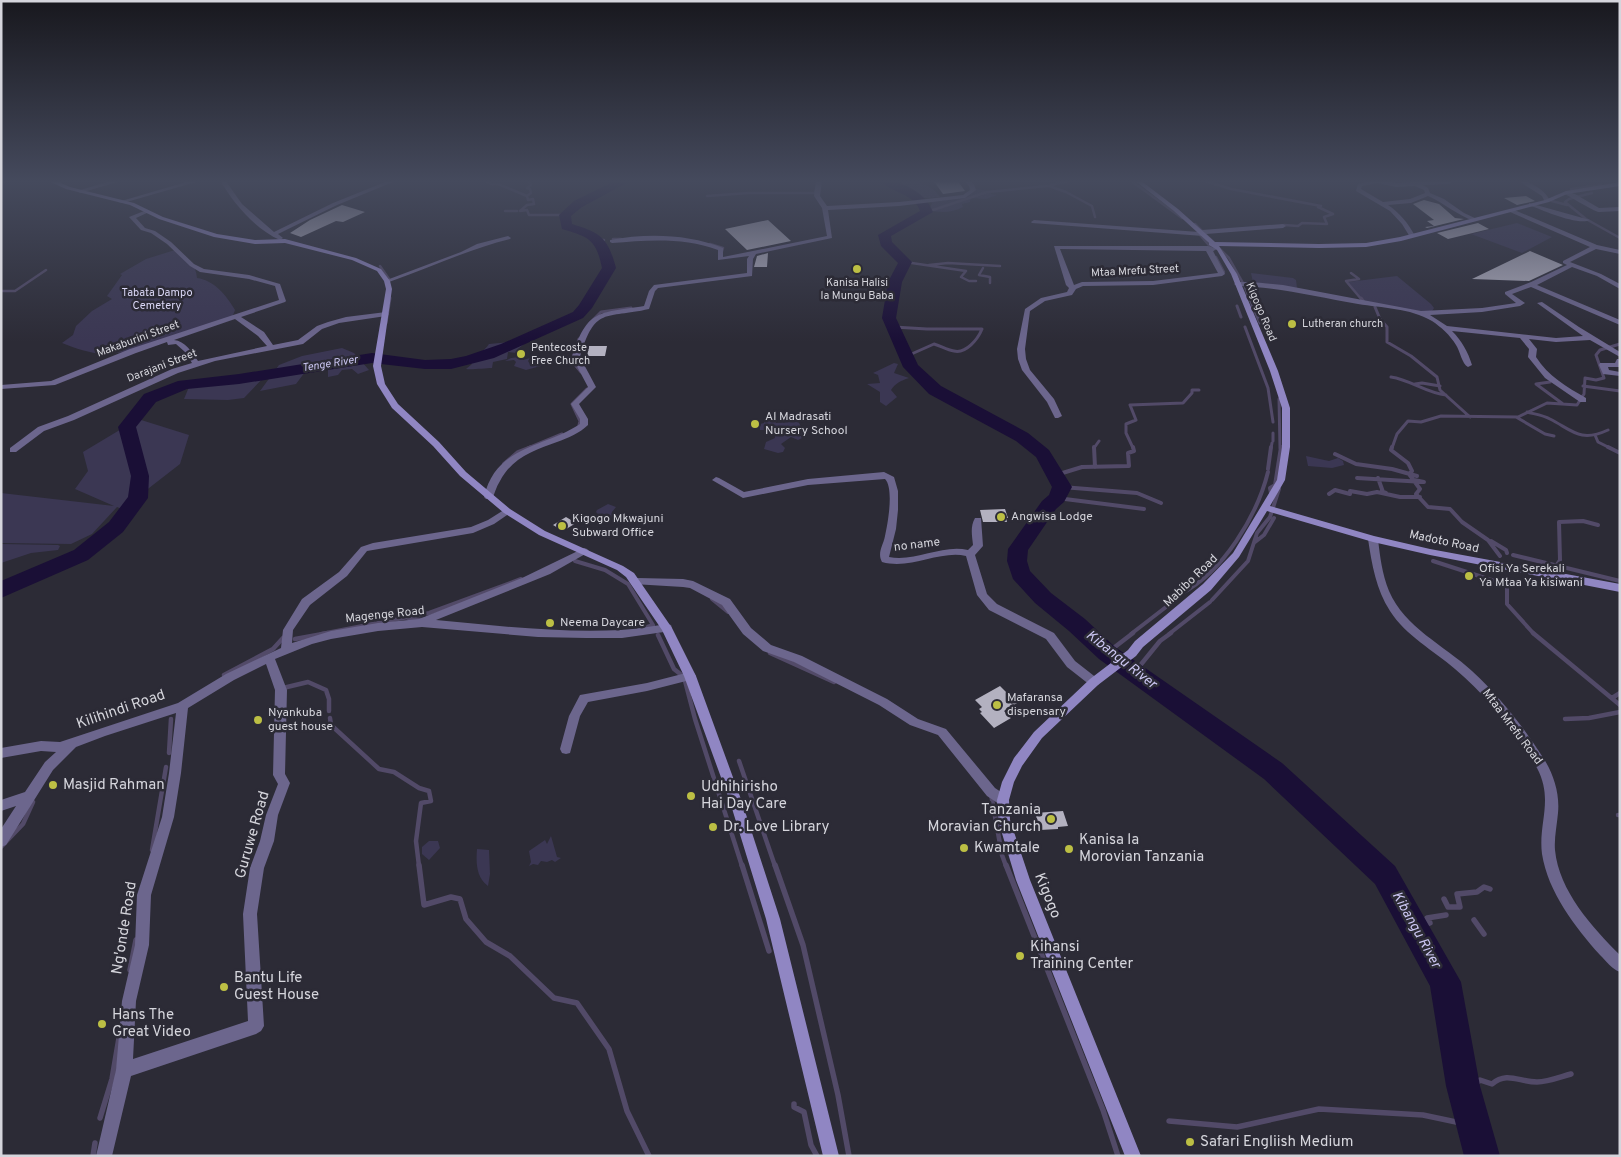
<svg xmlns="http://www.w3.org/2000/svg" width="1621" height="1157" viewBox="0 0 1621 1157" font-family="Overpass,sans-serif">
  <rect width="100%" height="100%" fill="#2c2b36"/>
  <path fill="#3b3753" d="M899,180H928L926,183L918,182C926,185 934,188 940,197C936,197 932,198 928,198C916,198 906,189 899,180Z
    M976,189L991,191V194L997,195L986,199L971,198L970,202L962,204L963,207C952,213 940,213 929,210L932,203L929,201L958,199L959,198L957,196L963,197Z
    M1517,223L1552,237L1522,253L1471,234Z
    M175,250C186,258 196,263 197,278C214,280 227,296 235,310L232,318L127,353L109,352L104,355C89,352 76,349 62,343L73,335L76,326L92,311L112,299L107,296L122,275L120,274L146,259Z
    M1251,273L1293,278L1296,280L1297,288L1253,282Z
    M1397,276L1431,304L1434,308L1432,311L1418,312L1364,303L1348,282Z
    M522,338L529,340L518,349L517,353L508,352L507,359L493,362L492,368C486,368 471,370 466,369L472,364L470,362C476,354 484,352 489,344L511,342Z
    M342,348L354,353L369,370L358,374L352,369L342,370L338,375L328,377V367L305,372L296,384L260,391L279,365L302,356Z
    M520,357L523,360L530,358L528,361L530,364L543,359L555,362L526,370L514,366L516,362L514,360L505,361L511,358Z
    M894,363L898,364L894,373L909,378C900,381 896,383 891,390L897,397L886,406L880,402V392L867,384L880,383L878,375L873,373Z
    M244,376L264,377L244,398L228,400L184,399L189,387L198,381Z
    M764,417L776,421V423L798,421L806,436L798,440L791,437L781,444L785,448L783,452L778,453L764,449L766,442L775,438L774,430H760V424L764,423Z
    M138,419L189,435L180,464L122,509L117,507L92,534L71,544L1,543V493L114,506L75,489L88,471L83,452Z
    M1306,456L1329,461L1338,458L1343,461L1344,465L1332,468L1308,466Z
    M608,504L616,507L612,512L614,514C608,524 602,522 591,521L599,515L596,512L597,510Z
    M1,544L58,545L60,546L58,550L31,553L1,563Z
    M551,836L557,857L561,858L555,862L552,860L547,862L541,861L538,865L533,864L529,866L531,862L529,851L545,840L547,844Z
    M429,841H438L440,848L429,860L422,854V847Z
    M477,849L489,850L490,874L488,886C476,877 476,863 477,849Z"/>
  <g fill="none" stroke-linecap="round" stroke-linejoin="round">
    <path stroke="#524a68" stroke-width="2.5" d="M485,180L491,184H498L527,196
      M528,180L531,185L527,188L530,189L531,193L527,196L528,200L533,199L534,204L527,205L520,211L527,210L529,215H565
      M1130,180L1182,218
      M1202,180L1231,189L1321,206
      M1,182L9,180
      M1049,186L1066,192L1092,206L1095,217
      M1571,189L1601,185
      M1592,193L1569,199L1565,202L1586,219L1620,238
      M707,196L748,193H815L816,189
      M1552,201L1567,205
      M505,211H517
      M927,212L987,192L1047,186L1073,180
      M1195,224L1229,258L1243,283
      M1284,225L1298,226L1302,223L1327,224L1324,217L1333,214L1318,207
      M1200,235L1213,250
      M613,239H621
      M598,240H604
      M710,244L723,248L721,254
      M1216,257L1224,272
      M905,262L966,271L961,277L969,281H976
      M929,265L948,263L1000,266
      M380,266L389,279
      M983,268L979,275L990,277V283
      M1351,273L1359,279L1346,281L1362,300
      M1245,287L1250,300
      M1,291H15L46,270"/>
    <path stroke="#524a68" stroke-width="3" d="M1250,298L1253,307
      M1361,298L1364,302
      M1237,306L1241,317
      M1375,307L1380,319L1387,327V342L1411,356L1437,377L1440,390L1470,417
      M1254,309L1260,323
      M386,323L390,298
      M590,323L601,312L631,308
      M894,327L927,329H982C978,339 966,354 954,351C947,350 941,346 934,344L907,356
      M1245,327L1268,388L1273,422
      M579,339L572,361L581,372
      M1391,377C1411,380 1426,393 1446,395
      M1550,382L1536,384L1563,404
      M1415,384L1422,383L1440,386
      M1583,386L1620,391
      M1279,399L1280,448
      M1527,412C1534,414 1543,415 1550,419C1572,430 1580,443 1608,430
      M1516,417L1545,434L1554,436
      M579,425L580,421L572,404L587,389
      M1273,433V441
      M1595,435L1598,442L1610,448
      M528,448L562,434
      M1094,448L1099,441
      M1133,448L1126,433V424L1136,420L1130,405L1183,403L1192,393V390H1199
      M1271,448L1272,443
      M1392,448L1397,434L1408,421L1421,422L1441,416L1518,417L1547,403L1577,405L1584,394L1585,378L1596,380L1604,378L1596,355L1600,350L1620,344"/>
    <path stroke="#524a68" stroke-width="4" d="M1094,447L1095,467
      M1392,447L1391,450L1408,463L1412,471L1409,474L1420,489L1416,494L1428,507L1450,509L1462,522L1488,540L1500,556
      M1608,447L1620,453
      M1335,454L1356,464L1392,469L1417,476
      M504,464L518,452L531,447
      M1268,469L1271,447
      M1409,474L1417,476
      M1056,475L1082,467L1129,466L1128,453L1134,451L1133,447
      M1357,478L1424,482L1414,480
      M1378,478L1383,492L1386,493
      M1062,487L1137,493L1161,503
      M1271,493L1270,488L1275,485L1281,447
      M1329,494L1335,490L1350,494V491L1367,494L1377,492L1400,497H1420
      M1057,498L1144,509
      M1491,541L1506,550L1507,553
      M1255,542L1264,535L1274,518
      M1513,555L1620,581
      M575,561L605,570L628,584L653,625L644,628
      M1433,561L1507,585
      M1556,566L1560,560L1559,522L1583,521L1598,525
      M1507,579V604L1534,634
      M1182,593C1223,572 1257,516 1268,472
      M712,599L728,612
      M1212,600L1248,561L1257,533L1270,517L1279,489
      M1168,604L1178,596
      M408,618L423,620
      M321,634L429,613L521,579
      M1131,634L1166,607
      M1169,634L1210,602"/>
    <path stroke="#524a68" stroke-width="4.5" d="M1533,633L1620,705
      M658,635L674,669L684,677L695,719L742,866
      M295,639L328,633
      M770,653L834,682
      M1107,653L1133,633
      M1134,673L1160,641L1171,633
      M224,675L273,649L283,638
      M283,688L308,682L326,690L329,699V711
      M1612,698L1620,693
      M330,718L331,725L379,769L394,772L419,788L429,791L431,801L421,803L416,841L419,866
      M1565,719L1589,718L1620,712
      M169,753L171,719
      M739,761L775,866
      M991,794L1002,855L1006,866
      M1618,815H1620
      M1,847L23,824L33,802
      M152,850L166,767"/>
    <path stroke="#524a68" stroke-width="5.5" d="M419,865L424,905L451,897L460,899L466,919L486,942L510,956L554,998L577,1003L609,1049L627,1111L649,1156
      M742,865L769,951
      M775,865L803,945L838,1095L849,1156
      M1006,865L1103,1110L1118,1156
      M1444,899L1448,907H1460L1457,894L1477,892L1484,887L1490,889
      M1474,920L1484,934
      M1415,928L1430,923L1427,918L1446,915
      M130,970L136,940
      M1463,1086L1475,1084L1480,1080L1492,1084C1507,1071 1519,1082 1537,1082C1548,1082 1560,1077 1571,1074
      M794,1104V1107L804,1112L811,1145L817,1156
      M100,1118L112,1079L119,1038
      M1169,1121L1237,1127L1319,1109L1423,1115L1475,1126
      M93,1156L95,1143"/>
    <path fill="#1a0f36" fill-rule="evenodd" d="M617,180H632L582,207L571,216L572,224C601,233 608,238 616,268L592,308L583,318L494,358L451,369H425L372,363L239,384L187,389L156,402L136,427L149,476L148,498L123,532L88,560L1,598V581L74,550L109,522L128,497L131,476L118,427L144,394L178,381L239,374L372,353L425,360L451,359L466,356L501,344L573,312L579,305L602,268C596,239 589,237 562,229L559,215L574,201Z
      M879,180C900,180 925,191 933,212L891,236L892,242L912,262L902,282L896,318L918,365L941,386L1028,433L1049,450L1072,487L1064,502L1056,509L1028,550L1027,561L1030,571L1051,593L1085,619L1115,647L1282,763L1395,866L1461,982L1480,1086L1500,1156H1464L1446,1086L1430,986L1375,884L1264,779L1099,659L1069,631L1035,603L1013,579L1007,561L1008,549L1042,501L1049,495L1052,487L1036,457L1016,441L929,394L903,367L882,318L888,282L898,263L881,246L878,235L920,211C914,193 891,193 879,180Z"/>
  </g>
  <path fill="#b3b1c0" d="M933,180H957L965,191L943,194Z
    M1526,196L1535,201L1517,205L1504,198Z
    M1424,200L1439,204L1455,218L1464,219L1427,228L1425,227L1434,226L1427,221L1434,220L1413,204Z
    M342,205L365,212L343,222L336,221L301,237L290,233L310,220Z
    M768,220L791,241L747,250L725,229Z
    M1478,223L1489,229L1448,239L1437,233Z
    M1530,251L1563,265L1529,281L1472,279Z
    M768,253L767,267H754L757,256Z
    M589,346H607L605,356H587Z
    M1005,509L1008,518H1006L1007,522H983L980,510Z
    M566,517L576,523L563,531L553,525Z
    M1000,686L1017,703L1004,711L1011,718L994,728L980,713L982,712L979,709L982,707L975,700Z
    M1063,811L1068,826L1058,827V829L1040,830L1035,813Z"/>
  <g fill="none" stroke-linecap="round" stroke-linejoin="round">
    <path fill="#6c668d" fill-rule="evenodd" d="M114,180H124L80,193L77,191Z
      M193,180H203L123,203L118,202Z
      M220,180H225L242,204L274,232L333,203L390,180H398L337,205L278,234L283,238L280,240C255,229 233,203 220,180Z
      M816,180H822L820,196L827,206L899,202L963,195L970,190L969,186L963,180C970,180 974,182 976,190L965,198L899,206L828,210L832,238L756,254L753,259L752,276L658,288L655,291L649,309C605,319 595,306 580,357L596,387L579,404L588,419V425C580,433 568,438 557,442C534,450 512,458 500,481C496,487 495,493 492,499H486L484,497C496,445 544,448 580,424V419L571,404L588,387L572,357C587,309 599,313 644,306L649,291L654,285L747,273V259L749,256L718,260V250C684,237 647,240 612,243L610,242V240C647,233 688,234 723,248V257L827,236L822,208L814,196Z
      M1369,180H1382L1396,183L1453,180L1450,184L1423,185L1428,188L1430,193L1444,199L1464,213L1477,219L1474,221C1457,215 1444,203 1428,196L1411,203L1388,205C1400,213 1408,223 1415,236L1410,237L1402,224L1390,211L1356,191L1358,184L1370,181ZM1378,183L1396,187L1415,186L1424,190L1425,193L1410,199L1383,202L1361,189L1362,186Z
      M1517,180C1528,180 1546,190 1550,201L1545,202L1542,196Z
      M1566,191L1575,194L1599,208L1620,207V211C1613,211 1606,212 1599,212C1593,211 1569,196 1563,193Z
      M1529,203L1590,220C1578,226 1542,210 1529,205Z
      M1512,209L1597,245L1620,250V254L1596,249L1570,262L1601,274L1620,284V289L1597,276L1572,267L1537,285L1620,320V325L1531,287L1512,294L1525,303L1520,306L1482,312L1430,315L1447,326L1556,338L1583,336L1537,303L1542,302L1579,327L1620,352V357L1590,340L1556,342L1529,339L1537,349L1536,357C1548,376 1567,387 1586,398V402H1580L1545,378L1528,357L1529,349L1520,338L1452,331C1462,341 1468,352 1472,365L1468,367C1462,364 1460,351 1456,345C1450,335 1441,327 1432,321C1410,308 1382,308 1358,304C1317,297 1278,287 1237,286L1234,284L1237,282H1253L1283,285L1421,311L1482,308L1516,303L1505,294V292L1531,282L1567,265L1563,263V261L1590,247L1510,212V210Z
      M144,211L149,212L136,218L145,228L155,231L171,242L194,264L204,269L249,275L280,284L286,301L285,302L241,317L264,332L273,345L298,340L317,326L328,322L346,317L386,312L389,314L386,316L339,323L322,329L303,344L215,361L178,373L74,420L44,431L16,452H10V448L38,427L68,416L172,369L192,363L185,352L176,344L168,345L167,342L136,353L55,385L1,389V385L51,381L130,349L279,300L275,286L249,279L200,272L190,266L167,244L151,233L141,230L129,217ZM235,319L258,336L267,346L198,361C192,352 185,341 174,340Z
      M1034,220L1199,232L1202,230L1283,224L1286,226L1283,228L1206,234L1203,236L1032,223L1031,222Z
      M508,236L511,238L510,239C469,249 429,268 389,282L384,281L461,252L477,244Z
      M1054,246H1208L1217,249L1213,251L1225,274L1222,276L1153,285L1083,286L1076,289L1072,295L1045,301L1030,311L1025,349L1026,359L1030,370L1054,399L1062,416L1058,418H1055L1047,402L1022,370L1018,359L1017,349L1025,309L1041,298L1067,292L1069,288L1066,285ZM1060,249L1206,251L1218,273L1153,281L1082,282L1074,285Z
      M1617,359H1620V367H1608L1609,370L1620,372V376L1603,374L1599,365L1600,363H1615Z
      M884,472L894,477L898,491V510L896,529L889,557C916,562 942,544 968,550L973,545C972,535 970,527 975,518H981L983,546L975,555L987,594L997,604L1054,633L1075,661L1098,679L1100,682L1098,685L1094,686L1090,685L1067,667L1046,639L989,610L977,595L966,556C940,550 911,570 882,562C877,553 883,546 885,536C888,523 894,488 885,479L808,485L743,498L712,480L716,477L719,478L744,492L808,479Z
      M507,508L512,511L510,513L494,524L473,533L367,551L347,576L310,605L293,630L292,643L331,631L378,623L419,619L522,578L584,548L587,549L589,551L587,553L550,574L436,620C498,626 560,633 621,630C636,629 652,626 667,624L671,625L672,628L671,631L622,638H586L538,637L422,627L378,631L331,639L312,644L275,659L287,690L285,774L290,783L278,815L274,841L264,868L257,914L264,1026L261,1031L256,1034L131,1076L112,1156H96L116,1070L122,1001L135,945L137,895L162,817L169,773L176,713L105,736L76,747L53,770L6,845L1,847V829L16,806L1,811V800L25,792L45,762L56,752L41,751L1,758V748L41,741L60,742L178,703L226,674L281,648L283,630L302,599L339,572L361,547L373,543L471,527L488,520ZM266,664L275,690L273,775L278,784L266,815L260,841L250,868L243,914L248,1021L133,1059L136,1001L149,945L151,895L174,817L181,773L188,708L234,680Z
      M1373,536L1378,539C1380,556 1382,574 1389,591C1405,628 1444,645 1472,671C1499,696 1522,725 1542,756C1553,772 1560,793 1558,813C1557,825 1554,838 1555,850C1559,891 1592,927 1620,955V972C1612,969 1606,961 1600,955C1575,927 1548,892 1542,854C1538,823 1554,800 1537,768C1516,732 1487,696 1455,669C1433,650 1406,636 1390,611C1376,589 1372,565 1368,539Z
      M637,578L683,579L693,581L730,599L751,628L771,645L802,656L887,699L918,719L946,729L995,788L1007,796L1009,800L1007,804L1003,805L999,804L987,796L938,735L910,725L879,705L794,662L763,651L743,634L722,605L690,588L683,587L633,584L632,582Z
      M690,672L694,673L696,676L694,679L647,691L588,702L580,716L570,753L566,754L562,753L560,749L569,716L580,695L647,683Z"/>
    <path fill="#9086c3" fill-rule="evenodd" d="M46,180H54L70,187L134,203L163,217L217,234L255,240L285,239L356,258L381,269L390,281L392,289L381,366L385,384L398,404L439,442L466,472L510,509L545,531L623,566L634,573L672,628L696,676L742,802L780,919L839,1156H823L766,919L730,802L684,676L662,630L626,577L617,570L539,535L504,513L460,476L433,446L392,408L377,384L373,366L386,289L384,281L377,271L352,260L285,243L255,244L214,237L159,219L130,205L66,189Z
      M1134,180H1140L1178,209L1215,242L1319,244L1366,243L1400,237L1545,200L1566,191L1620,182V186L1567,194L1549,202L1401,241L1366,247L1319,248L1219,246L1237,274L1278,371L1290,408V447L1285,480L1270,506L1374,536L1430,549L1620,584V592L1430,555L1373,542L1267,511L1239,557L1211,590L1143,647L1136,656L1098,685L1042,738L1022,766L1014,782L1009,800L1010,820L1030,880L1141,1156H1125L1016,880L998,820L997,800L1002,782L1014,758L1034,732L1090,679L1128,650L1135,641L1203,584L1233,553L1277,480L1282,447V408L1270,371L1231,274L1217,250L1209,245V243L1174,211Z"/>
  </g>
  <linearGradient id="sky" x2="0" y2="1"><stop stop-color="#18181e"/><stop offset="0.53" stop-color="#454a5d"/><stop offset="1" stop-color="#454a5d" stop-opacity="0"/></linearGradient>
  <rect width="1621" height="342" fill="url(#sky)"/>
  <g fill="#bcbf44" stroke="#2c2b36" stroke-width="2">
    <circle cx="857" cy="269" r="5"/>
    <circle cx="1292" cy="324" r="5"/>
    <circle cx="521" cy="354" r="5"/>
    <circle cx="755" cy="424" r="5"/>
    <circle cx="1001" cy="517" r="5"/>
    <circle cx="562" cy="526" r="5"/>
    <circle cx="1469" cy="576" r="5"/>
    <circle cx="550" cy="623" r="5"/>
    <circle cx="997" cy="705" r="5"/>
    <circle cx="258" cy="720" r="5"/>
    <circle cx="53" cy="785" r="5"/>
    <circle cx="691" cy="796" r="5"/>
    <circle cx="1051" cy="819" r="5"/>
    <circle cx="713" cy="827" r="5"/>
    <circle cx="964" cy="848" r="5"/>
    <circle cx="1069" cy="849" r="5"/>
    <circle cx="1020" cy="956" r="5"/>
    <circle cx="224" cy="987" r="5"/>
    <circle cx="102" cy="1024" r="5"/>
    <circle cx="1190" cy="1142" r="5"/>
  </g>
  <g text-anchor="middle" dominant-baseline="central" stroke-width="5" stroke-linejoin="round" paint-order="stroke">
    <g font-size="11" fill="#d5d5dc" stroke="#2c2b36">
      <text transform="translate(1135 271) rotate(-3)">Mtaa Mrefu Street</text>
      <text transform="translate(1261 312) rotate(67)">Kigogo Road</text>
      <text transform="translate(138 339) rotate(-20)">Makaburini Street</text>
      <text transform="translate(162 366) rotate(-21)">Darajani Street</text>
    </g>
    <g font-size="11" fill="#d5d5dc" stroke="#2c2b36" text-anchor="start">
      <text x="857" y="283" text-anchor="middle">Kanisa Halisi<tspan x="857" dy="13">la Mungu Baba</tspan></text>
      <text x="1302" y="324">Lutheran church</text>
      <text x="531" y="348">Pentecoste<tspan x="531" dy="13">Free Church</tspan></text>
    </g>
    <g font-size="11" fill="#dad7f5" stroke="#2c2b36">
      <text x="157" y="293">Tabata Dampo<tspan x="157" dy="13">Cemetery</tspan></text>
    </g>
    <g font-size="11" font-style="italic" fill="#ccc7f3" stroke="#2c2b36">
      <text transform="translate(330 364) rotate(-9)">Tenge River</text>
    </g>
    <g font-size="12" fill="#d5d5dc" stroke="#2c2b36" text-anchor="start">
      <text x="765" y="417">Al Madrasati<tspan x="765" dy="14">Nursery School</tspan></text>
      <text x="1011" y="517">Angwisa Lodge</text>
      <text x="572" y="519">Kigogo Mkwajuni<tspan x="572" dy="14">Subward Office</tspan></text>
      <text x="1479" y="569">Ofisi Ya Serekali<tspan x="1479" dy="14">Ya Mtaa Ya kisiwani</tspan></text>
      <text x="560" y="623">Neema Daycare</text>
      <text x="1007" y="698">Mafaransa<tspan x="1007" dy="14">dispensary</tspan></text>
      <text x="268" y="713">Nyankuba<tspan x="268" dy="14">guest house</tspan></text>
    </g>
    <g font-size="12" fill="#d5d5dc" stroke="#2c2b36">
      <text transform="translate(1444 542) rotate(12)">Madoto Road</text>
      <text transform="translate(917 545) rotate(-7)">no name</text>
      <text transform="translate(1191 581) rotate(-44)">Mabibo Road</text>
      <text transform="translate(385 615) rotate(-6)">Magenge Road</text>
      <text transform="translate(1512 727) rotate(53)">Mtaa Mrefu Road</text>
    </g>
    <g font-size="14" font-style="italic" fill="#ccc7f3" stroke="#2c2b36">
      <text transform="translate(1121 660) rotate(38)">Kibangu River</text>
      <text transform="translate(1416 930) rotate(61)">Kibangu River</text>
    </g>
    <g font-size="15" fill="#d5d5dc" stroke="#2c2b36">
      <text transform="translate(121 710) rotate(-19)">Kilihindi Road</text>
      <text transform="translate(253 835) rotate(-74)">Guruwe Road</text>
      <text transform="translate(1047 896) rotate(68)">Kigogo</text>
      <text transform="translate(125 928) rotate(-81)">Ng'onde Road</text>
    </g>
    <g font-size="15" fill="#d5d5dc" stroke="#2c2b36" text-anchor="start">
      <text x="63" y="785">Masjid Rahman</text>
      <text x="701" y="787">Udhihirisho<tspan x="701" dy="17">Hai Day Care</tspan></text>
      <text x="1041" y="810" text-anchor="end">Tanzania<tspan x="1041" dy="17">Moravian Church</tspan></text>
      <text x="723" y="827">Dr. Love Library</text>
      <text x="1079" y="840">Kanisa la<tspan x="1079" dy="17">Morovian Tanzania</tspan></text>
      <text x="974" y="848">Kwamtale</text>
      <text x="1030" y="947">Kihansi<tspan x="1030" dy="17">Training Center</tspan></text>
      <text x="234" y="978">Bantu Life<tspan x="234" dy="17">Guest House</tspan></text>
      <text x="112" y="1015">Hans The<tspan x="112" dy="17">Great Video</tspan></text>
      <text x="1200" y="1142">Safari Engliish Medium</text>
    </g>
  </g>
  <rect width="1621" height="1157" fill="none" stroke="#d5d5dc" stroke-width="5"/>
</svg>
